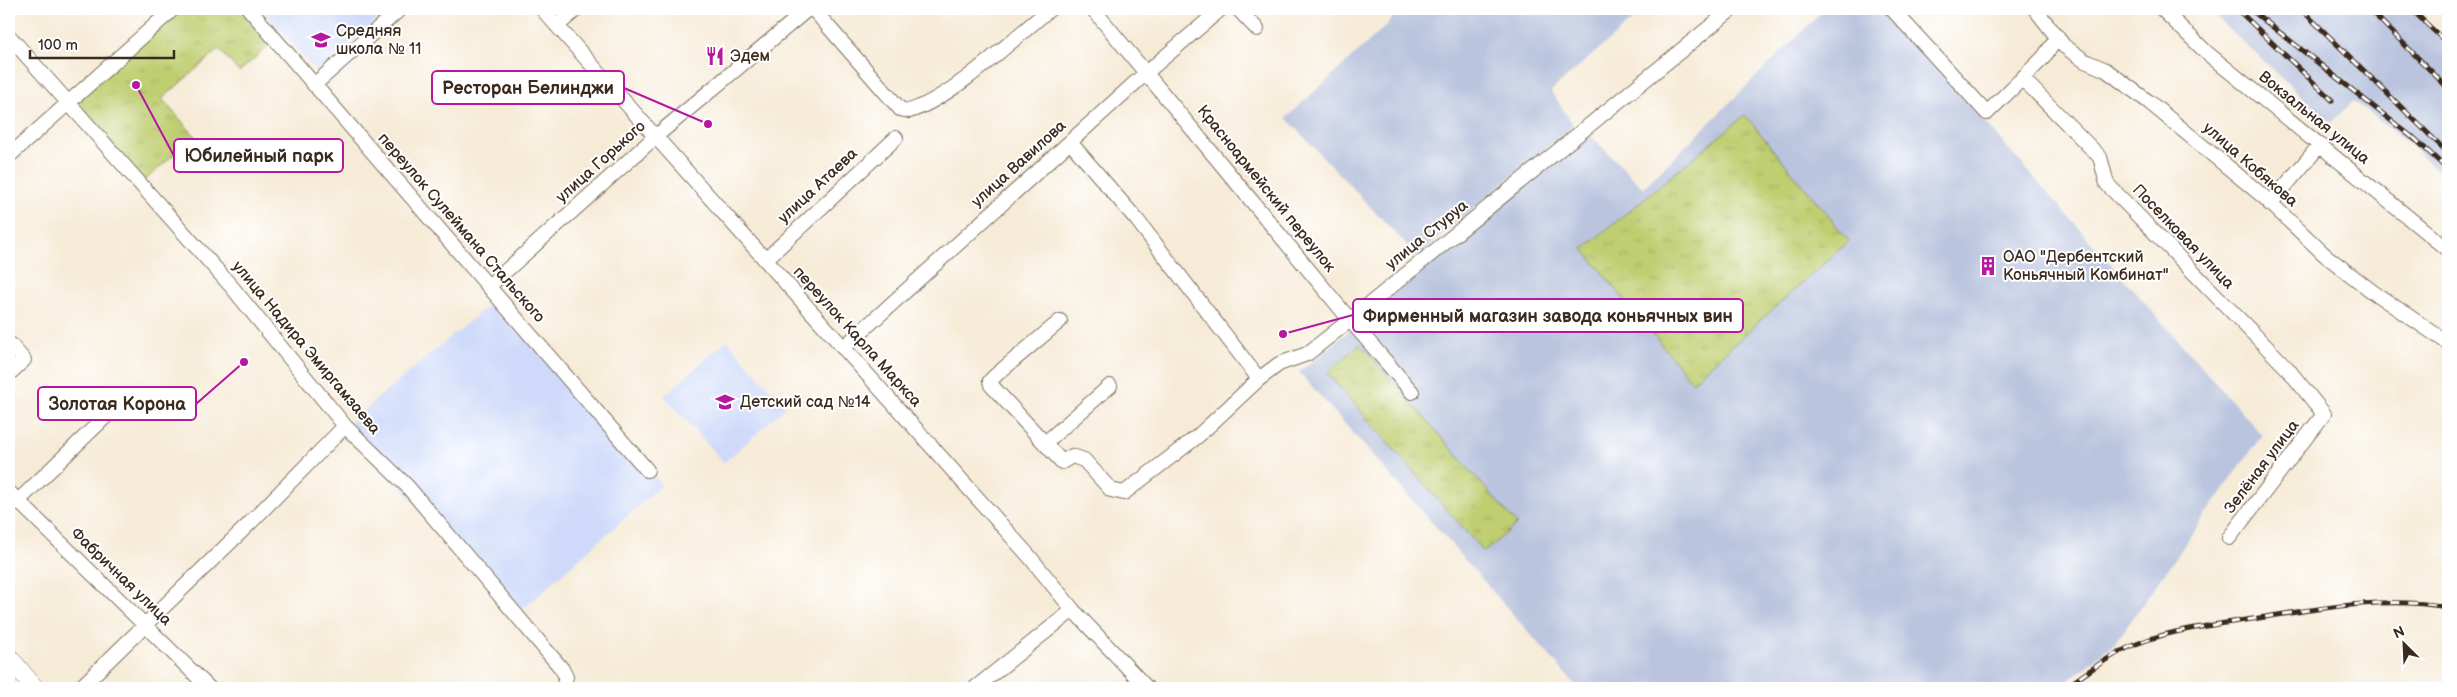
<svg xmlns="http://www.w3.org/2000/svg" width="2457" height="697" viewBox="0 0 2457 697" font-family="'Balsamiq Sans',sans-serif">
  <defs>
    <pattern id="grass-tufts" width="24" height="20" patternUnits="userSpaceOnUse" patternTransform="scale(1.25)"><rect width="24" height="20" fill="#bfce70"/><path d="M3 7l-1-3M5 7V3M7 7l1-3M15 17l-1-3M17 17v-4M19 17l1-3" fill="none" stroke="#a5b161"/></pattern>
  </defs>
  <rect width="100%" height="100%" fill="#fff"/>
  <filter id="ink" filterUnits="userSpaceOnUse"><feTurbulence type="fractalNoise" baseFrequency=".02" numOctaves="2"/><feDisplacementMap in="SourceGraphic" scale="10" xChannelSelector="R" yChannelSelector="G"/><feConvolveMatrix kernelMatrix="1 2 1 2 8 2 1 2 1" color-interpolation-filters="sRGB"/></filter>
  <filter id="wash" filterUnits="userSpaceOnUse"><feTurbulence type="fractalNoise" baseFrequency=".0096" numOctaves="4" result="noise"/><feDisplacementMap in="SourceGraphic" scale="20" xChannelSelector="R" yChannelSelector="G"/><feGaussianBlur stdDeviation="1.12" result="paint"/><feColorMatrix in="noise" values="0 0 0 0 0 0 0 0 0 0 0 0 0 0 0 0 0 1.4 0 .05"/><feComposite in="paint" operator="in"/></filter>
  <g filter="url(#wash)">
    <rect width="100%" height="100%" fill="#f6ebd7"/>
    <path fill="#cfdafa" d="M261,9H389L317,72Z
      M498,297L662,485L517,614L345,426Z
      M727,340L786,407L724,463L664,396Z"/>
    <path fill="#bac4de" d="M1400,9H1645L1551,91L1573,125L1417,256L1286,118L1387,25Z
      M1825,9H1881L1981,118L2262,435L2116,642L2059,688H1578L1299,372L1589,134L1643,188Z
      M2207,9H2413L2448,43V181L2409,143L2353,101L2331,123Z"/>
    <path fill="url(#grass-tufts)" stroke="#7d7c47" d="M182,9H246L274,41L239,72L219,49L162,99L195,136L144,181L75,103Z
      M1745,115L1849,241L1692,382L1583,249Z
      M1360,344L1517,524L1484,552L1327,373Z"/>
  </g>
  <g filter="url(#ink)">
    <g fill="none" stroke-linecap="round" stroke-linejoin="round">
      <g stroke="#7c6e5f" stroke-width="16">
        <path id="minor" d="M249,9L647,470
          M542,9L1029,556L1073,610L1147,688
          M813,9L900,109L909,111C951,99 1014,38 1050,9
          M1093,9L1350,320L1412,392
          M1238,9L1257,29
          M1892,9L1987,113L2043,58L2058,37
          M2035,9L2064,46L2085,61L2106,70L2149,102L2264,197L2325,255L2373,292L2448,343
          M2162,9L2207,53L2448,250
          M557,26L577,9
          M9,36L231,286L345,426L407,486L562,669L566,677L563,688
          M2022,78L2100,157L2107,184L2287,368L2324,414L2229,538
          M314,85L400,9
          M1070,142L1137,220L1259,379
          M9,156L173,9
          M2270,204L2320,145
          M765,260L896,138
          M489,286L655,137L808,9
          M1060,321L996,375L990,381L991,385L1062,462L1072,456L1084,460L1111,490L1124,493L1198,436L1259,379L1279,364L1307,354L1350,320L1732,9
          M9,343L24,360L9,374
          M843,348L1147,72L1221,9
          M1045,443L1110,386
          M9,492L209,688
          M18,501L126,397
          M80,688L249,524L345,426
          M975,688L1073,610"/>
      </g>
      <g stroke="#7c6e5f" stroke-width="19">
        <path id="major" d="M9,657L35,688"/>
      </g>
      <use href="#minor" stroke="#fff" stroke-width="14"/>
      <use href="#major" stroke="#fff" stroke-width="18"/>
      <g stroke="#3b2a1e" stroke-width="5">
        <path id="rail" d="M2237,9L2332,100
          M2250,9L2417,141
          M2301,9L2448,153
          M2369,9L2448,88
          M2411,9L2448,44
          M2413,137L2448,170
          M2065,688C2090,670 2117,650 2147,640C2182,628 2222,624 2259,618C2322,608 2385,596 2448,607"/>
      </g>
      <use href="#rail" stroke="#fff" stroke-width="3" stroke-dasharray="9" stroke-linecap="butt"/>
    </g>
  </g>
  <defs>
    <g id="school-bare" transform="scale(1.5)"><path d="M0-5L7-2L0 1L-7-2ZM-4 1L0 2.5L4 1V4Q0 6-4 4Z" fill="#b5179e" stroke="#fff" stroke-width="2.5" paint-order="stroke"/></g>
    <g id="restaurant-bare" transform="scale(1.5)"><path d="M-5-6h1v4h1v-4h1v4h1v-4h1v5L-1.5 .5V6h-2V.5L-5-1ZM5-6V6H3V1.5H1.5Q1.5-4 5-6Z" fill="#b5179e" stroke="#fff" stroke-width="2.5" paint-order="stroke"/></g>
    <g id="building-bare" transform="scale(1.5)"><path d="M-4-6H4V6H1V3H-1V6H-4ZM-2.5-4.3h1.7v1.8h-1.7ZM.8-4.3h1.7v1.8H.8ZM-2.5-1h1.7V.8h-1.7ZM.8-1h1.7V.8H.8Z" fill="#b5179e" stroke="#fff" stroke-width="2.5" paint-order="stroke"/></g>
  </defs>
  <g fill-rule="evenodd">
    <use href="#school-bare" x="321" y="40"/>
    <use href="#restaurant-bare" x="715" y="56"/>
    <use href="#building-bare" x="1988" y="266"/>
    <use href="#school-bare" x="725" y="402"/>
  </g>
  <g text-anchor="middle" dominant-baseline="central" stroke-width="4" stroke-linejoin="round" paint-order="stroke">
    <g font-size="16" fill="#3b2a1e" stroke="#fff" text-anchor="start">
      <text x="336" y="31">Средняя<tspan x="336" dy="18">школа № 11</tspan></text>
      <text x="730" y="56">Эдем</text>
      <text x="2003" y="257">ОАО "Дербентский<tspan x="2003" dy="18">Коньячный Комбинат"</tspan></text>
      <text x="740" y="402">Детский сад №14</text>
    </g>
    <g font-size="16" fill="#3b2a1e" stroke="#fff">
      <text transform="translate(2314 118) rotate(39)">Вокзальная улица</text>
      <text transform="translate(601 162) rotate(-42)">улица Горького</text>
      <text transform="translate(1019 164) rotate(-42)">улица Вавилова</text>
      <text transform="translate(2250 165) rotate(41)">улица Кобякова</text>
      <text transform="translate(818 186) rotate(-43)">улица Атаева</text>
      <text transform="translate(1266 189) rotate(51)">Красноармейский переулок</text>
      <text transform="translate(461 228) rotate(49)">переулок Сулеймана Стальского</text>
      <text transform="translate(1427 235) rotate(-39)">улица Стуруа</text>
      <text transform="translate(2183 237) rotate(46)">Поселковая улица</text>
      <text transform="translate(857 337) rotate(48)">переулок Карла Маркса</text>
      <text transform="translate(306 348) rotate(50)">улица Надира Эмиргамзаева</text>
      <text transform="translate(2262 467) rotate(-53)">Зелёная улица</text>
      <text transform="translate(121 577) rotate(44)">Фабричная улица</text>
    </g>
  </g>
  <path fill="none" stroke="#b5179e" stroke-width="2" d="M708 124L624 88M136 85L174 156M1283 334L1353 315M244 362L196 404"/>
  <g fill="#b5179e" stroke="#fff" stroke-width="2">
    <circle cx="708" cy="124" r="5"/>
    <circle cx="136" cy="85" r="5"/>
    <circle cx="1283" cy="334" r="5"/>
    <circle cx="244" cy="362" r="5"/>
  </g>
  <g fill="#fff" stroke="#b5179e" stroke-width="2">
    <rect x="432" y="71" width="192" height="33" rx="5"/>
    <rect x="174" y="139" width="169" height="33" rx="5"/>
    <rect x="1353" y="299" width="390" height="33" rx="5"/>
    <rect x="38" y="387" width="158" height="33" rx="5"/>
  </g>
  <g font-size="18" text-anchor="middle" font-weight="bold" fill="#3b2a1e">
    <text x="528" y="94">Ресторан Белинджи</text>
    <text x="259" y="162">Юбилейный парк</text>
    <text x="1548" y="322">Фирменный магазин завода коньячных вин</text>
    <text x="117" y="410">Золотая Корона</text>
  </g>
  <rect width="2457" height="697" fill="none" stroke="#fff" stroke-width="30"/>
  <g transform="translate(2404 644) rotate(336)" stroke="#ffffff" stroke-width="4" paint-order="stroke">
  <path d="M0-4L9 19L0 12L-9 19Z" fill="#3b2a1e"/>
  <text y="-8" font-size="14" font-weight="bold" text-anchor="middle" fill="#3b2a1e">N</text>
  </g>
  <path d="M30 50v8h144v-8" fill="none" stroke="#3b2a1e" stroke-width="2.5"/>
  <text x="38" y="50" font-size="15" fill="#3b2a1e" stroke="#ffffff" stroke-width="4" paint-order="stroke">100 m</text>
</svg>
